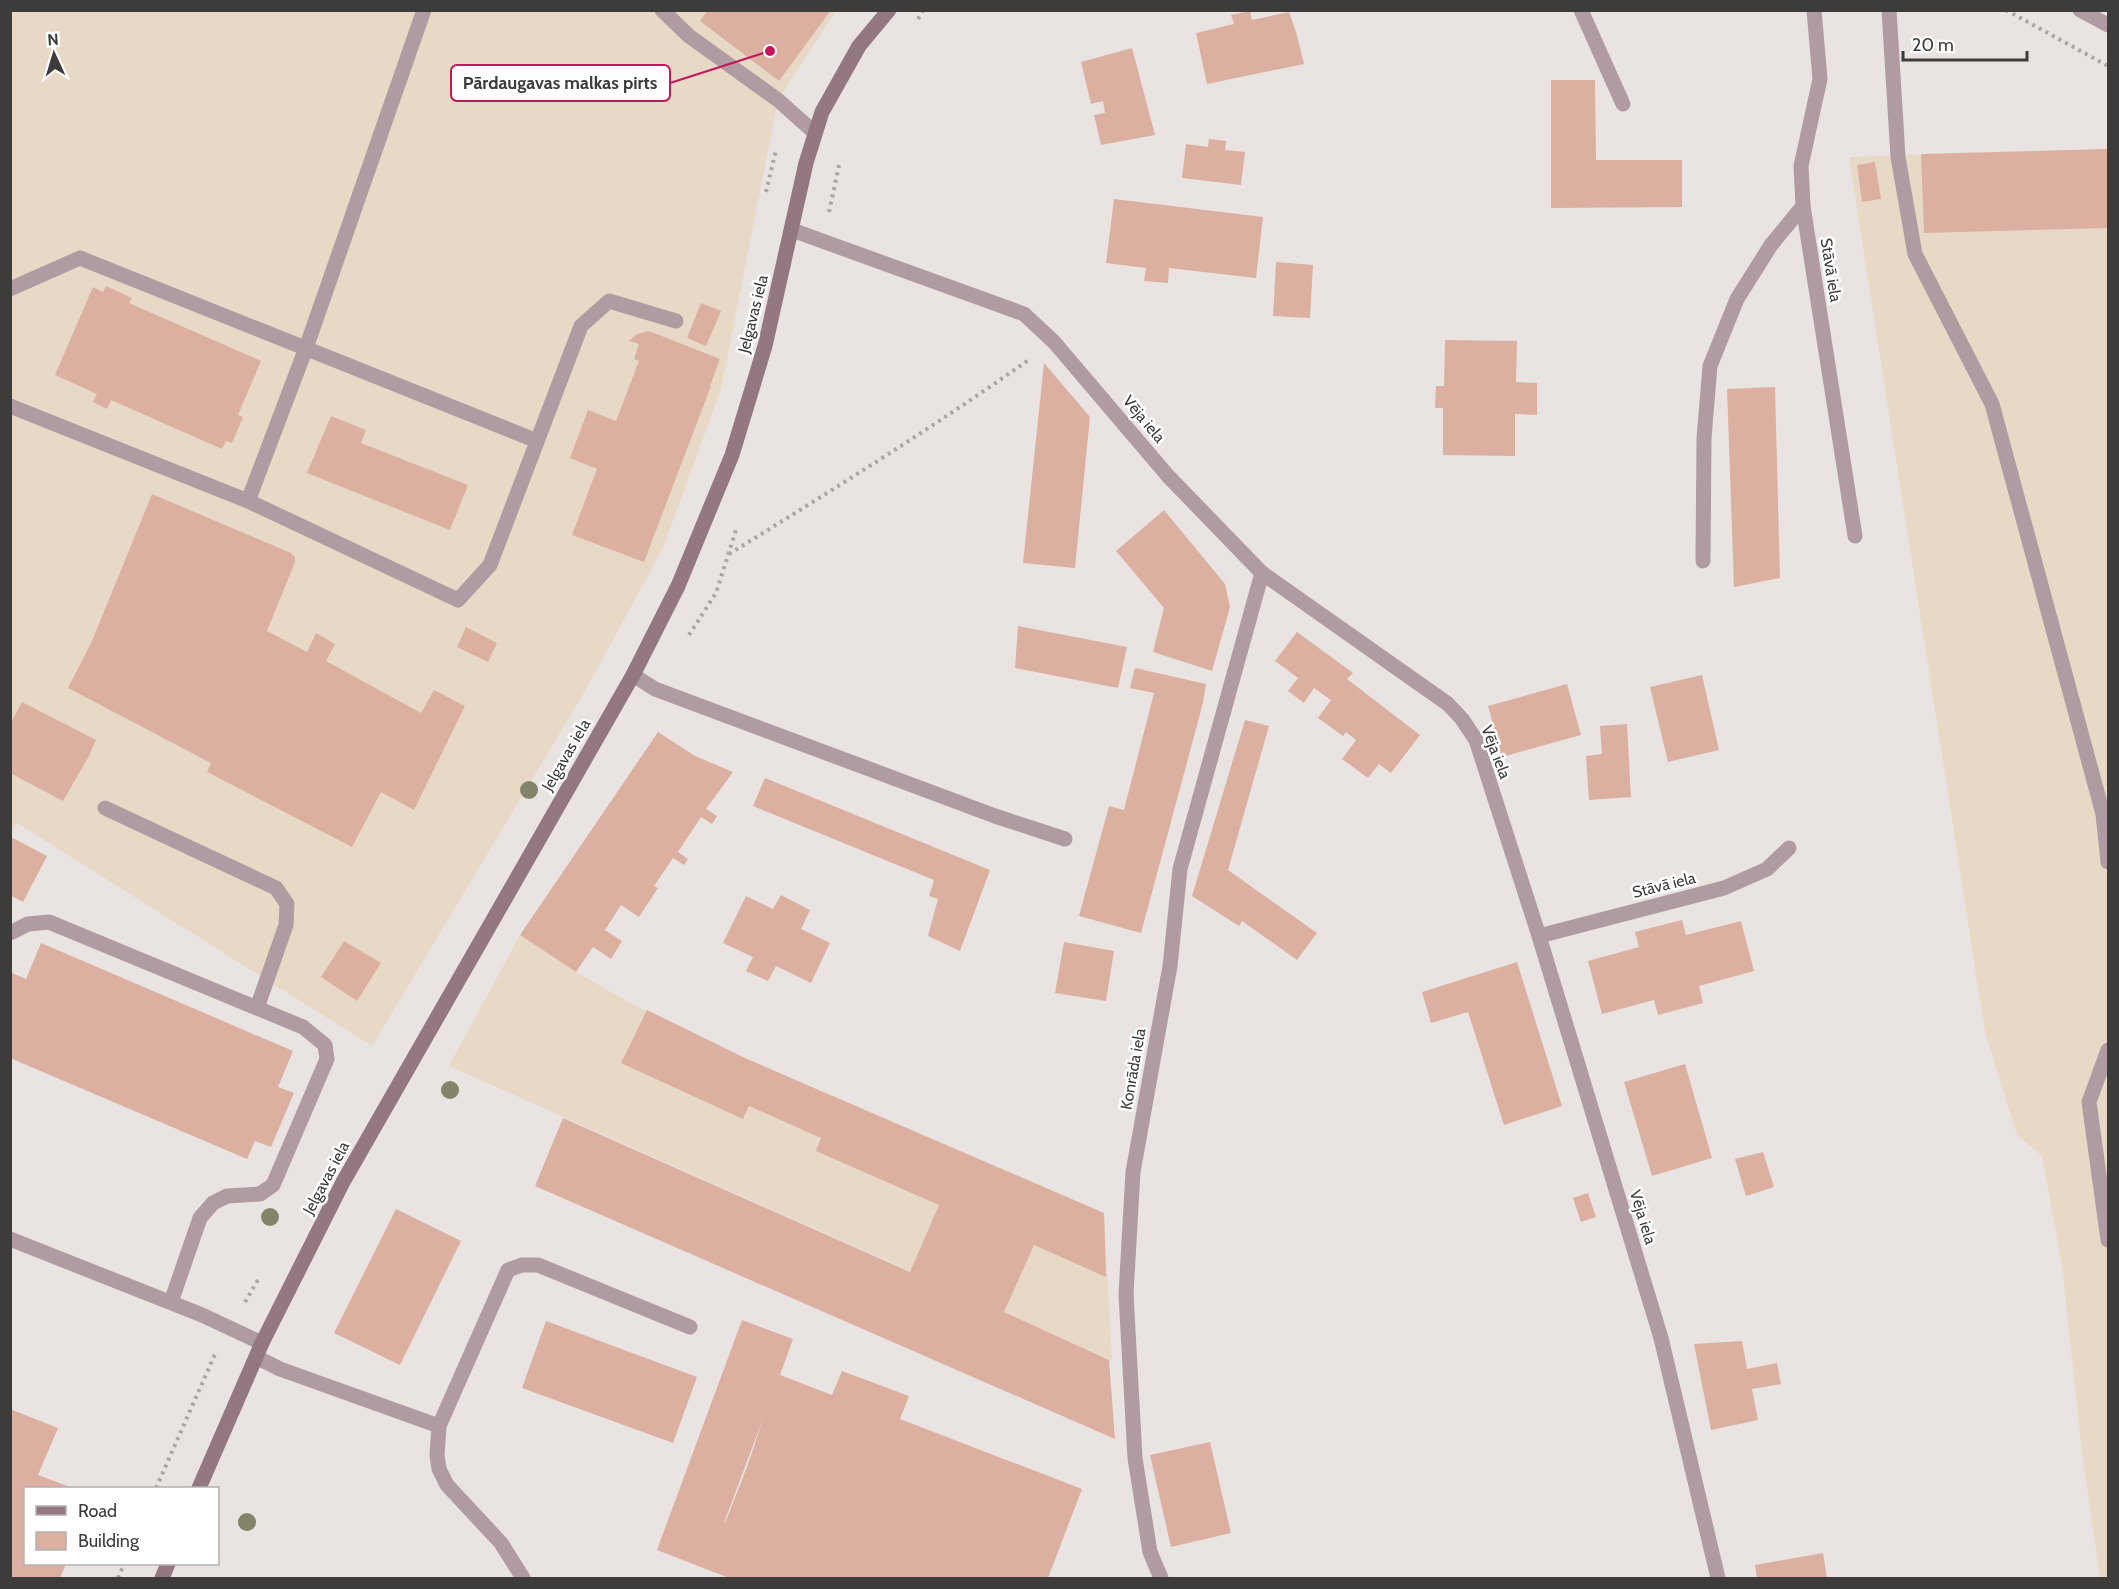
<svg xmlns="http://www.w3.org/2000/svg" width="2119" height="1589" viewBox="0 0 2119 1589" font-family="Cabin,sans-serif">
  <rect width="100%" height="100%" fill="#e9e4e1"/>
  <path fill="#e8d9c6" d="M11,11H836L778,100L721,389L663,548L585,691L372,1046L17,823L11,833Z
    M2108,149V1578H2100L2082,1452L2062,1266L2042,1156L2017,1135L1985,1032L1849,157Z
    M520,935L576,972L677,1029L1104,1213L1112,1361L449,1066Z"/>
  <path fill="#dbb0a0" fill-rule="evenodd" d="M708,10H831L779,81L700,21Z
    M1250,11L1252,20L1289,12L1296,32L1304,64L1207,84L1196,33L1234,24L1231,15Z
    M1132,48L1155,135L1101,145L1094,115L1105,113L1103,101L1091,104L1081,62Z
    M1551,80H1595L1596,160H1682V207L1551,208Z
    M1209,139L1226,141L1225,150L1245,152L1241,185L1182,178L1186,144L1208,147Z
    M2108,149V228L1924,233L1921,154Z
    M1875,162L1881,199L1862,202L1857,165Z
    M1114,199L1263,217L1256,278L1169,268L1168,283L1144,281L1146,268L1106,263Z
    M1276,262L1313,265L1310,318L1273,316Z
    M106,286L132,298L129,303L261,361L238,415L243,417L232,443L226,441L222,449L111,400L107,409L93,402L97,394L55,375L93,287L103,292Z
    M701,303L721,311L706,346L687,338Z
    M649,331L720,359L710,386H711L644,562L572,535L597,469L570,458L588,410L616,421L639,361L634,359L639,344L629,341L637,334Z
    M1445,340L1517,341L1516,382L1537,383V415L1515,414V456L1443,455V408H1435L1436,386H1444Z
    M1044,363L1090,417L1075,568L1023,563Z
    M1775,387L1780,578L1734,587L1727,389Z
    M331,416L366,430L361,443L468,485L450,530L307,473Z
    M152,494L291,553L295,557V562L267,631L307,652L316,633L335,644L326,661L421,713L434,690L465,706L414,810L381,792L352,847L207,772L211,763L68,688L92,641Z
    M1164,510L1225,584L1230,607L1212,671L1153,652L1164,608L1116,551Z
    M1018,626L1127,647L1118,688L1015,668Z
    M466,627L497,643L488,662L457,647Z
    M1297,632L1353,673L1347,679L1420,735L1391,773L1379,764L1368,778L1342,759L1356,740L1346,732L1343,736L1318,718L1331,700L1314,688L1304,703L1288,691L1298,678L1275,661Z
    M1135,668L1206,684L1203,703L1141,933L1079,916L1109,806L1124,810L1154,693L1130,688Z
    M1702,675L1719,750L1668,762L1650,687Z
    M1567,684L1581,735L1502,757L1488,706Z
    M22,702L96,740L89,756L63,801L10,773V724Z
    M1245,720L1269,726L1228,870L1317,933L1297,960L1242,921L1239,926L1192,896Z
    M1627,724L1631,797L1589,800L1586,756L1602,754L1600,726Z
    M658,732L695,756L733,772L706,809L717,816L712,824L701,817L678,852L688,859L684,865L673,858L654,886L658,888L639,917L621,905L605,930L622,941L611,959L593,947L576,972L520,935Z
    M765,778L990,870L960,951L928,936L938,899L929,896L934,880L753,806Z
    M11,837L47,856L23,902L10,895Z
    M781,895L810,910L801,929L830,943L811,983L776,966L768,981L746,971L753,957L723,943L746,896L773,909Z
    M1682,920L1686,935L1741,921L1754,971L1699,986L1703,1003L1658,1015L1654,1000L1602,1014L1588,961L1639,947L1635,932Z
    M344,941L381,963L357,1001L321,977Z
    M1064,942L1114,951L1106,1001L1055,993Z
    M41,943L293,1051L278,1087L294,1093L271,1147L255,1141L247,1159L10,1058V972L26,979Z
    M1517,962L1562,1106L1504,1125L1468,1012L1431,1023L1422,992Z
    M647,1010L747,1059L1104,1213L1106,1277L1034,1245L1004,1312L1109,1360L1115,1439L535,1186L563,1118L910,1272L939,1205L816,1151L821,1138L749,1106L743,1119L621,1063Z
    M1685,1064L1712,1158L1652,1176L1624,1082Z
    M1763,1152L1774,1187L1746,1196L1735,1159Z
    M1588,1193L1596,1217L1581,1222L1573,1198Z
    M396,1209L461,1241L400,1365L334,1333Z
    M742,1320L793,1339L780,1375L832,1395L842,1371L909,1396L900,1419L1082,1489L1048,1578H729L657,1550ZM764,1416L747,1467L725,1523H724Z
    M546,1321L697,1377L673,1443L522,1388Z
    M1742,1341L1747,1369L1777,1363L1781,1384L1752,1389L1758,1420L1711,1430L1694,1344Z
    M10,1409L58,1428L38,1475L73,1488H26V1564H66L60,1578H10Z
    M1210,1442L1231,1533L1171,1547L1150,1455Z
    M1823,1553L1827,1578H1757L1755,1565Z"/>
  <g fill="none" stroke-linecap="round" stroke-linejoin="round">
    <path stroke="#aaa6a4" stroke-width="4" stroke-dasharray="3 4.5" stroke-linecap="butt" d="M2006,10L2108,66
      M918,19L923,10
      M766,192L776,150
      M829,212L840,161
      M729,554C831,491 932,428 1030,359
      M689,635L716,593L737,527
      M245,1302L259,1278
      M156,1488L216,1352
      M118,1578L124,1564"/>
    <path stroke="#af9ba1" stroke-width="15" d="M662,10L689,36L778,100L815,133
      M1581,10L1623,104
      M1889,10L1898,157L1915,254L1992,404L2103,814L2108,862
      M10,289L80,258L537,441
      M10,406L248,501L458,600L490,565L581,326L609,301L676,321
      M248,501L306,348L424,10
      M1703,561L1704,438L1710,366L1737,299L1771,245L1803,206
      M105,808L276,888L287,904L286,925L257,1008
      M2108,1050L2089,1102L2108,1240
      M256,1357L280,1369L439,1426L508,1270L522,1265H538L690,1327
      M439,1426L437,1455L439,1469L447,1485L501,1543L523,1578"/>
    <path stroke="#af9ba1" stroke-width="15" d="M1814,10L1820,79L1801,166L1803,206L1855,536
      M2080,10L2108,25
      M792,230L1024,314L1054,342L1168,476L1262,573L1448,704L1462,719L1476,740L1539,936L1661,1338L1718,1578
      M633,675L655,689L995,816L1065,839
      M10,933L28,924L49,922L303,1027L325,1045L327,1059L273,1185L260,1194L227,1196L213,1203L200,1218L171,1302
      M1539,936L1724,888L1767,869L1789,848
      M10,1239L202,1315L262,1343
      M1161,1578L1150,1552L1135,1458L1126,1294L1133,1172L1170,966L1180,869L1262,573"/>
    <path stroke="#947881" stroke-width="15" d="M199,1488L262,1343L343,1182L633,675L678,586L732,455L765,346L806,163L822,112L859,46L889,10
      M162,1578L168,1564"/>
  </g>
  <g fill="#838468">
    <circle cx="529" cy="790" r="9"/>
    <circle cx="450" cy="1090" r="9"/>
    <circle cx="270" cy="1217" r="9"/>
    <circle cx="247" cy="1522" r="9"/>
  </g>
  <g text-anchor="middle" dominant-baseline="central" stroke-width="5" stroke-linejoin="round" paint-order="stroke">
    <g font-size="16" fill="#3e3c3b" stroke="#fff">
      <text transform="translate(1831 270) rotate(81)">Stāvā iela</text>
      <text transform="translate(753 314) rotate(-76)">Jelgavas iela</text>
      <text transform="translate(1144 419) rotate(50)">Vēja iela</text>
      <text transform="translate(1496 752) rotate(69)">Vēja iela</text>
      <text transform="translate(566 755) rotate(-60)">Jelgavas iela</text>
      <text transform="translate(1664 885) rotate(-14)">Stāvā iela</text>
      <text transform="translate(1133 1069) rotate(-80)">Konrāda iela</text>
      <text transform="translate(326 1178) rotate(-62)">Jelgavas iela</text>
      <text transform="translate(1643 1217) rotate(73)">Vēja iela</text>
    </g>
  </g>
  <path fill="none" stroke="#c2185b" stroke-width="2" d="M770 51L670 83"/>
  <circle fill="#c2185b" stroke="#fff" stroke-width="2" cx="770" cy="51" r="6"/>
  <rect fill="#fff" stroke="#c2185b" stroke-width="2" x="451" y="65" width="219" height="36" rx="6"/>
  <g font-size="18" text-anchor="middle" font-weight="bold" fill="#3e3c3b">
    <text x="560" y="89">Pārdaugavas malkas pirts</text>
  </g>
  <rect width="2119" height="1589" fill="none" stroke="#3e3c3b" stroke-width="24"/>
  <rect x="24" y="1487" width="195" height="78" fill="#ffffff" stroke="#b2b1b1" stroke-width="1.5"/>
  <rect x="36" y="1506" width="30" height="9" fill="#947881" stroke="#b2b1b1" stroke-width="1.5"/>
  <text x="78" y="1517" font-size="18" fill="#3e3c3b">Road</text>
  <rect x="36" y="1532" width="30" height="18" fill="#dbb0a0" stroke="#b2b1b1" stroke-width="1.5"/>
  <text x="78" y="1547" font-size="18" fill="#3e3c3b">Building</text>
  <g transform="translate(54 54) rotate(356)" stroke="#ffffff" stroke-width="4.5" paint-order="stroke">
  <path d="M0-4.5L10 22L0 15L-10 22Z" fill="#3e3c3b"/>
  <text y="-9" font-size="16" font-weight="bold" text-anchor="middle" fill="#3e3c3b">N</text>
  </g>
  <path d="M1903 51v9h124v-9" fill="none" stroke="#3e3c3b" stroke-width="3"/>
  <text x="1912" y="51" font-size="18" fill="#3e3c3b" stroke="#ffffff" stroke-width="4.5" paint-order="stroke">20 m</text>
</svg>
